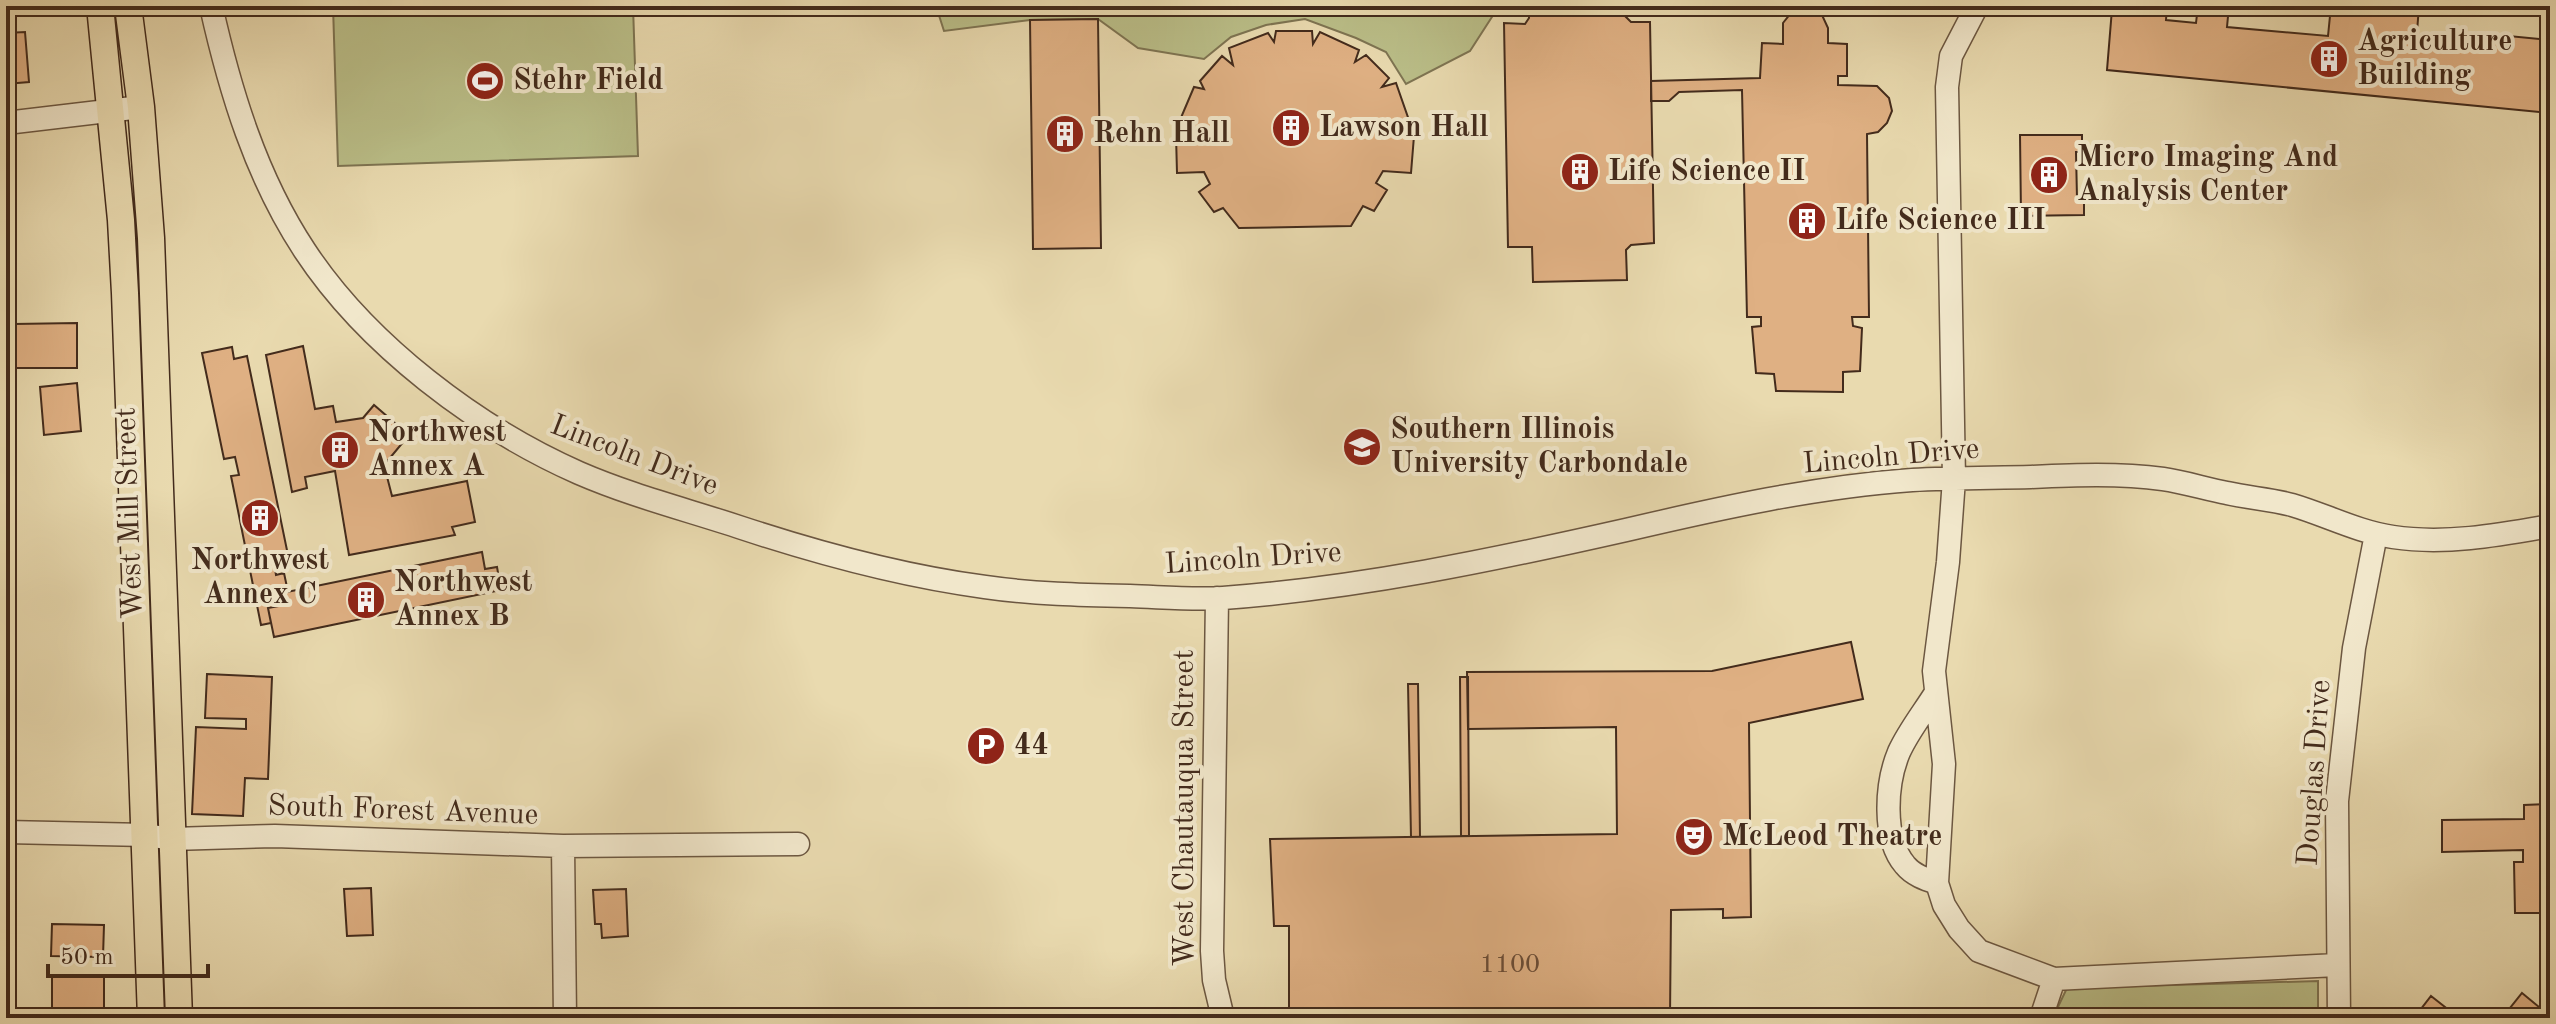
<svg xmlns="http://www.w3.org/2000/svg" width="2556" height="1024" viewBox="0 0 2556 1024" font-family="'Old Standard TT',serif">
  <rect width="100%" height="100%" fill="#e9daaf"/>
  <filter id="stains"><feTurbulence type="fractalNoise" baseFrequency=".0025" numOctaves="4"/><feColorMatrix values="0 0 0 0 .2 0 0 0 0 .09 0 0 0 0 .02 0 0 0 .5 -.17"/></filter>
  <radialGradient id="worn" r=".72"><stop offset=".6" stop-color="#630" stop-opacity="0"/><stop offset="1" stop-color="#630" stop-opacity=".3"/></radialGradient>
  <path fill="#babe88" stroke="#7e7452" stroke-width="2" d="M333,6H633L638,156L338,166Z
    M936,6H1499L1470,51L1406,84L1386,52L1356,38L1305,19L1266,25L1231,37L1204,59L1138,48L1098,19L1030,20L944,31Z
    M2318,981V1018H2056V1011L2067,988Z"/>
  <path fill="#dfb083" stroke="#432b1c" stroke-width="2" d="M1529,6H1624V15L1631,22H1650L1654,243L1631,245L1626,250L1627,280L1533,282L1532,247H1508L1504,23L1525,24L1529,18Z
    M2128,6H2167L2166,20L2196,23L2198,6H2229L2227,27L2328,36L2331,6H2419L2416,45L2445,48L2447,30L2550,40V113L2107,70L2112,9L2128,10Z
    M1807,9L1822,15L1828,28V43L1847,44V76H1838V85L1877,86L1889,98L1892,111L1887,123L1878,132L1867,134L1869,317H1852L1853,326L1862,328L1860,371L1843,372V392L1776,391L1774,374L1756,373L1752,327L1761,326V317H1747L1742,90L1679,92L1669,101H1651V81L1760,78L1762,43L1783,44V23L1791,13Z
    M1098,19L1101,248L1033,249L1030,20Z
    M1276,31H1312L1313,44L1320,32L1359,50L1355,62L1366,55L1389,78L1382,87L1396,83L1411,126L1400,130L1414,136L1411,173L1383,171L1376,183L1387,190L1374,211L1363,206L1351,226L1239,228L1223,208L1214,212L1199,192L1210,184L1204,172L1177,173L1176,135L1187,132L1177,127L1194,87L1204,89L1200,81L1222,56L1233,65L1229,48L1268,33L1274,42Z
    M25,32L29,82L6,84V33Z
    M2020,135H2082V152H2076L2077,198H2084V215L2021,216Z
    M77,323V368H15L14,324Z
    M303,346L315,409L333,406L336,422L363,418L374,405L409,435L384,465L392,496L467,481L475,522L452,527L455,535L349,555L335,471L305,477L307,488L292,492L266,355Z
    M232,347L234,359L247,356L289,560L274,563L276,575L284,573L288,592L277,594L279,606L268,608L271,623L261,625L231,476L239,475L235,457L224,459L202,353Z
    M77,383L81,431L44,435L40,387Z
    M482,552L485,569L497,567L501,590L274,637L268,608L279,606L277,594Z
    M1851,642L1863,699L1749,723L1751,917L1723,918V909L1671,910L1670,1018H1524L1525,1008L1427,1012V1018H1289V926H1274L1270,839L1617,834L1616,727L1468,729L1467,672L1712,671Z
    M207,674L272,677L268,779L245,778L243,816L192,814L196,727L246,729V719L205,718Z
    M1460,677H1468L1469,836H1461Z
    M1408,684H1418L1420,837H1411Z
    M2550,804V913H2515L2514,862H2523V850L2442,852V820L2524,819V805Z
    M371,888L373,935L347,936L344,889Z
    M626,889L628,936L602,938L601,924H595L593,890Z
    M52,924L104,925L103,957L51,956Z
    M52,977H104V1010L52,1009Z
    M2522,993L2550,1016L2549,1018H2502Z
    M2431,996L2459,1018H2414Z"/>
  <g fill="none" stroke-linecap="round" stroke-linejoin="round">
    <g stroke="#6c5741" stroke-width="25">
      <path id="minor" d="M211,6C230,91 256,177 305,251C367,345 477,428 579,473C632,496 688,510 742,528C821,554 902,576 985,587C1033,594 1082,595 1130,596C1161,597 1192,600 1223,598C1359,588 1493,560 1626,530C1720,508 1815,487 1912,480C1952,478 1991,478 2031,477C2074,475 2119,473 2163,479C2184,482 2206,489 2227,493C2249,498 2271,499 2292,505C2326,515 2358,532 2393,537C2445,545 2499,535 2550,526
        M1977,6L1951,56L1947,87L1954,479L1948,562L1934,671L1944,764L1937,883L1944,905L1959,929L1979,951L2054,979L2337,965
        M6,123L141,107
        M1217,598L1212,951L1214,980L1223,1018
        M1935,694C1923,713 1908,732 1899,752C1886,783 1882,838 1905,865C1913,875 1925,879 1937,883
        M6,832L146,835L172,839L275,836L563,846L798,844
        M563,846L565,1018
        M2041,1018L2054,979
        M2339,1018L2337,801L2354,648L2376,534"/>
    </g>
    <g stroke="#432b1c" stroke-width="29">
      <path id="major" d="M100,6L121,220L125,293L151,1018
        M128,6L141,107L151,238L179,1018"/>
    </g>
    <use href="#minor" stroke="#f1e7cb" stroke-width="22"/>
    <use href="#major" stroke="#e9daaf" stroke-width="26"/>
  </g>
  <defs>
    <g id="building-disc" transform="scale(2)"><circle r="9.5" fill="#8f2418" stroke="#f1e7cb"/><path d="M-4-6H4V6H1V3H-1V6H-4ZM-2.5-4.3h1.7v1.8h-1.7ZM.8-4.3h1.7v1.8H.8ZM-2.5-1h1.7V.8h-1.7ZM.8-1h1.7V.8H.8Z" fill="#fff"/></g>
    <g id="stadium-disc" transform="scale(2)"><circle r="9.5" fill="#8f2418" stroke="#f1e7cb"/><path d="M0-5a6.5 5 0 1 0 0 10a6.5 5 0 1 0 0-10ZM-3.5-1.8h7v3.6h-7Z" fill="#fff"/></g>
    <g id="university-disc" transform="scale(2)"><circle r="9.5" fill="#8f2418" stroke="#f1e7cb"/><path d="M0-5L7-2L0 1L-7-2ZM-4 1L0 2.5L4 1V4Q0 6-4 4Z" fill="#fff"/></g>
    <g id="parking-disc" transform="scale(2)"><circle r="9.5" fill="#8f2418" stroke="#f1e7cb"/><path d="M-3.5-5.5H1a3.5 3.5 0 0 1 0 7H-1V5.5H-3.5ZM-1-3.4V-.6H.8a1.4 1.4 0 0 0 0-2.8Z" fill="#fff"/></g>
    <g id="theatre-disc" transform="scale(2)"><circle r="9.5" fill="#8f2418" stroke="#f1e7cb"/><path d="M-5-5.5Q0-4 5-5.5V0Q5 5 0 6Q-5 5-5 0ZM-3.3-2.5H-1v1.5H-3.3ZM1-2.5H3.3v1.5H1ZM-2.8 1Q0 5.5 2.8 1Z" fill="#fff"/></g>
  </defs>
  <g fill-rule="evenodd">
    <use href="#building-disc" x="2329" y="59"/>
    <use href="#stadium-disc" x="485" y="81"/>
    <use href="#building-disc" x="1291" y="128"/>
    <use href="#building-disc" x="1065" y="134"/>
    <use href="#building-disc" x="1580" y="172"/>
    <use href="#building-disc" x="2049" y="175"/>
    <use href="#building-disc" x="1807" y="221"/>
    <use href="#university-disc" x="1362" y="447"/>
    <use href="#building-disc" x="340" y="450"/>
    <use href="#building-disc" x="260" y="518"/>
    <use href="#building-disc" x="366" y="600"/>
    <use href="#parking-disc" x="986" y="746"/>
    <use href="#theatre-disc" x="1694" y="837"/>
  </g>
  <g text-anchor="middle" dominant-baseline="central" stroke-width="8" stroke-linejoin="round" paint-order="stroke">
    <g font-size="26" fill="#6a4c36">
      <text x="1510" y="965">1100</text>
    </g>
    <g font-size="30" font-weight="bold" fill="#432b1c" stroke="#f1e7cb" text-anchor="start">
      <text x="2357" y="42">Agriculture<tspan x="2357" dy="34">Building</tspan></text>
      <text x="513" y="81">Stehr Field</text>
      <text x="1319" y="128">Lawson Hall</text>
      <text x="1093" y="134">Rehn Hall</text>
      <text x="2077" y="158">Micro Imaging And<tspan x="2077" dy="34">Analysis Center</tspan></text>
      <text x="1608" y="172">Life Science II</text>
      <text x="1835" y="221">Life Science III</text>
      <text x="1390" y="430">Southern Illinois<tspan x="1390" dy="34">University Carbondale</tspan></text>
      <text x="368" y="433">Northwest<tspan x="368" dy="34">Annex A</tspan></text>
      <text x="260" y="561" text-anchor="middle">Northwest<tspan x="260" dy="34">Annex C</tspan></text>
      <text x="394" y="583">Northwest<tspan x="394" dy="34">Annex B</tspan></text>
      <text x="1014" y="746">44</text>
      <text x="1722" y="837">McLeod Theatre</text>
    </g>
    <g font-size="30" fill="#432b1c" stroke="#f1e7cb">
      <text transform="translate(634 456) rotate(21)">Lincoln Drive</text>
      <text transform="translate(1891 457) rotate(-5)">Lincoln Drive</text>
      <text transform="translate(130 513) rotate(-92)">West Mill Street</text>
      <text transform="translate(1253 559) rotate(-4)">Lincoln Drive</text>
      <text transform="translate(2315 773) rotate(-86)">Douglas Drive</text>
      <text transform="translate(1185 808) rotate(-90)">West Chautauqua Street</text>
      <text transform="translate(403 811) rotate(2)">South Forest Avenue</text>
    </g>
  </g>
  <rect width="2556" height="1024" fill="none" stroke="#e9daaf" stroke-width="32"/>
  <rect x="8" y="8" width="2540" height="1008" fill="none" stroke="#432b1c" stroke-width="4"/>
  <rect x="16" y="16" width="2524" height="992" fill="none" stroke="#432b1c" stroke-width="2"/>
  <path d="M48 964v12h160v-12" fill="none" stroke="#432b1c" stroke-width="4"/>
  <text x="60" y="964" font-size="24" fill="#432b1c" stroke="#f1e7cb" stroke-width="6" paint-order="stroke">50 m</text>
  <rect width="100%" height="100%" filter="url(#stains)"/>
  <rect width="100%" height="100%" fill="url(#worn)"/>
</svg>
